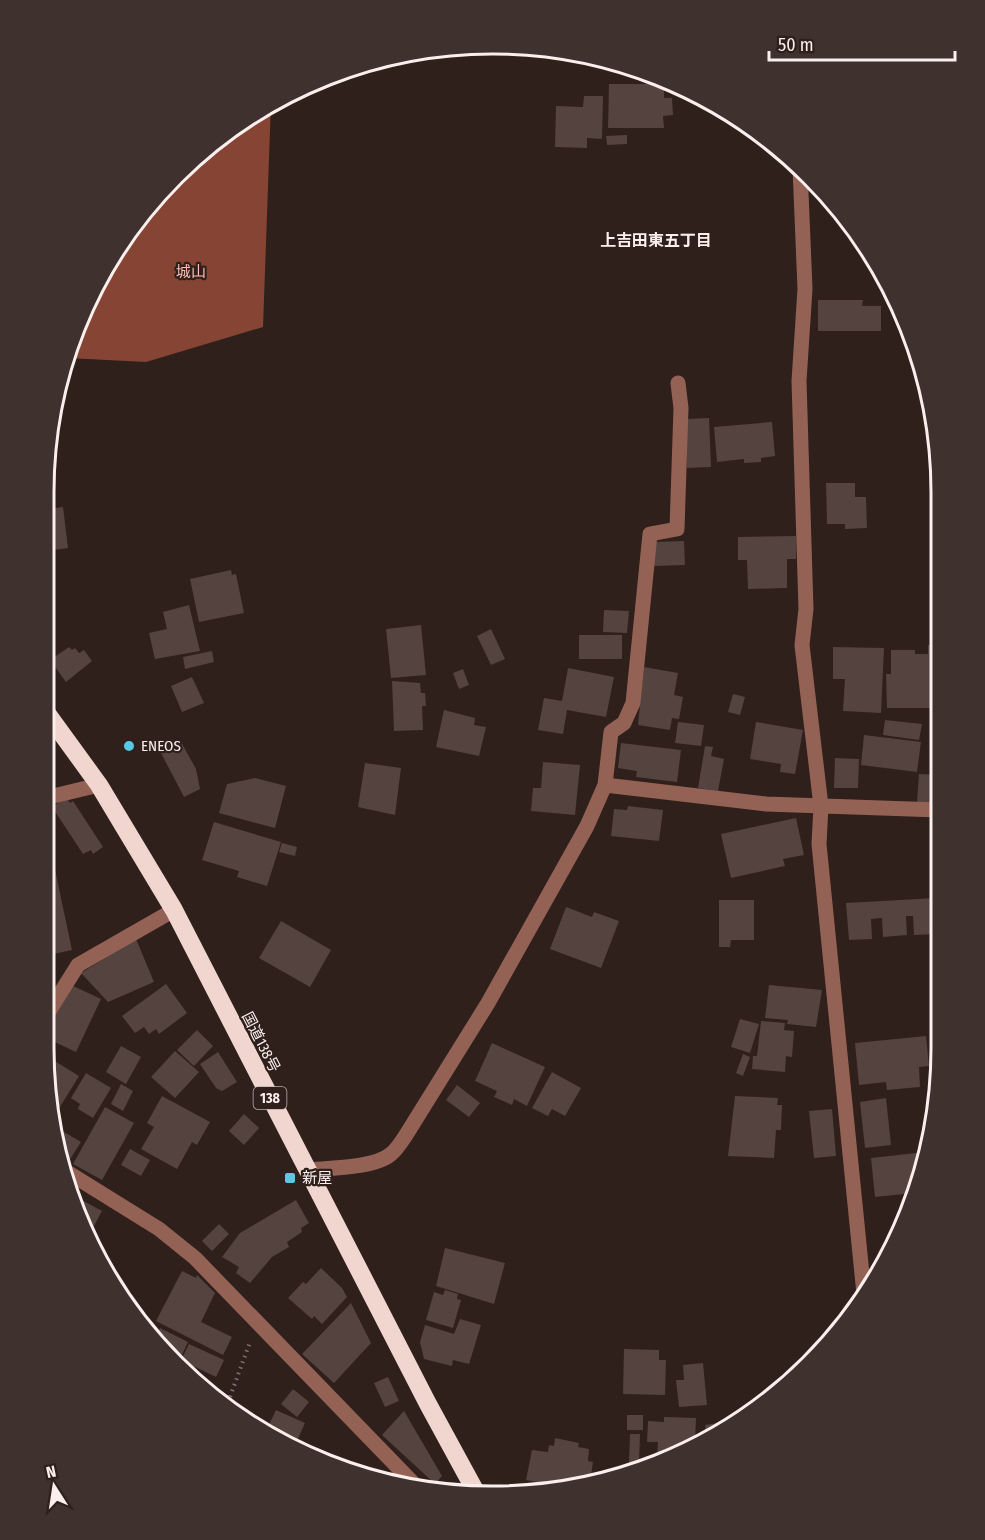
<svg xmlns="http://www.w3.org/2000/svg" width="985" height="1540" viewBox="0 0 985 1540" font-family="'Fira Sans Condensed','Noto Sans JP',sans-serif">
  <rect width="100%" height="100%" fill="#2f201c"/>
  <path fill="#864434" d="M271,102L263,327L146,362L68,358L78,320L136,219L197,155Z"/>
  <path fill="#54433f" d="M609,84H664V98H672L673,115L663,116L664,128H608Z
    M584,96H603L602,139L587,138V148L555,147L556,106L583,107Z
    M627,135V144L607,145L606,136Z
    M818,300H863L862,306H881V331H818Z
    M709,418L711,467L687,468L686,419Z
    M772,422L775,456L761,458V462L744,463V459L717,462L714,427Z
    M47,441L57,442L51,494H47Z
    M826,483H855V497H866L867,528L845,529V524H827Z
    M63,507L68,548L47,551V509Z
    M796,536V559H787V588L748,589L747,560H738V537Z
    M684,541L685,565L654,566L653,542Z
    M231,570L232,575L236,574L244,613L199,622L190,579Z
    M189,605L200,651L155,659L149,633L167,629L163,612Z
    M604,610L629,611L627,633L603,632Z
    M421,625L426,675L391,678L386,629Z
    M491,629L505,659L491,665L477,636Z
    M579,635H622V659H579Z
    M928,645H940L936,708H887L886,674H891V650H915V654H928Z
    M69,647L72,650L75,648L79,653L84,650L92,661L66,682L50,660Z
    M833,647L884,648L881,713L843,711L845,679H833Z
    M212,651L214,662L185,669L183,657Z
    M644,667L678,673L674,695L683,697L679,719L672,718L670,730L638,725Z
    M568,668L614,677L606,717L567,710L563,734L538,730L544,698L562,701Z
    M463,669L469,685L459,689L453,673Z
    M192,677L204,703L182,712L171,686Z
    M392,681L420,683L421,693H425L426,706H422L423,730L394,731Z
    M733,694L745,697L740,715L728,712Z
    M444,710L475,718L474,725L486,727L479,756L436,747Z
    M885,720L922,724L919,740L883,735Z
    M678,722L704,725L701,746L675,743Z
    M756,722L803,730L795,774L780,772L781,764L750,759Z
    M864,735L921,742L917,772L861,765Z
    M181,742L196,769L200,789L184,797L161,753Z
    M621,743L681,750L677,782L636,777L637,771L618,768Z
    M705,746L713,747L711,756L724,759L718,791L698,788Z
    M835,758L859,759L858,788H834Z
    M543,762L580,765L575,815L531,811L533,788H541Z
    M365,763L401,768L395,815L358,807Z
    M919,774L939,775L938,803L917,802Z
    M255,778L286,786L275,828L219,813L227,784Z
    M66,797L70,803L73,801L103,847L93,854L91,850L83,854L52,807Z
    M628,806L663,810L659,841L611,836L614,809L627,810Z
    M796,818L804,855L783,859L785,866L731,878L721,834Z
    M214,822L281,842L267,886L237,877L239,871L202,860Z
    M46,827L72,950L44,956L45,828Z
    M282,843L297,847L295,856L279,852Z
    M936,898L938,934L914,935L913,916H906L907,935L883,937L882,918L871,919L872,939L849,940L846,903Z
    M719,900H754V940H731L730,947H719Z
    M566,907L592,917L594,912L619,921L601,968L550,949Z
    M281,921L331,950L310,987L259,958Z
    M136,939L154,982L108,1002L81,973Z
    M69,984L101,999L76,1052L44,1037Z
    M166,984L187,1013L159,1034L156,1029L149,1034L144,1027L135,1033L122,1016Z
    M769,985L822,990L816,1027L787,1024L788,1020L765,1018Z
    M740,1019L759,1024L750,1053L731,1047Z
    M761,1021L785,1023L784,1030L794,1031L792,1057L786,1056L785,1072L752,1069L753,1056H757Z
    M197,1030L213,1046L194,1066L177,1050Z
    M926,1036L929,1066L919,1067L920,1087L887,1090L886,1082L859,1085L855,1043Z
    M492,1043L545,1067L527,1106L514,1099L512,1105L494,1097L497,1091L475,1081Z
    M121,1046L141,1057L126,1084L106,1072Z
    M175,1051L199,1072L175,1098L151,1077Z
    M218,1052L237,1082L222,1091L216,1088L200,1064Z
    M743,1054L750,1057L743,1076L736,1073Z
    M45,1055L79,1076L55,1115Z
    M552,1072L581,1088L565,1116L552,1109L548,1116L532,1108Z
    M86,1073L111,1088L93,1118L78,1109L80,1104L71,1098Z
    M121,1084L133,1091L123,1111L111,1104Z
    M457,1085L480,1103L469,1117L446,1100Z
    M162,1096L210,1122L197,1145L192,1142L177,1169L141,1149L154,1127L147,1123Z
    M735,1096L778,1098L777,1105H782L781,1130H776L774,1158L728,1156Z
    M886,1098L891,1145L865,1148L860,1102Z
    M105,1107L134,1123L102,1180L73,1164Z
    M832,1109L836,1156L814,1158L809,1111Z
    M244,1114L259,1128L244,1145L229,1131Z
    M64,1132L81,1142L67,1164L62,1161L59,1140Z
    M130,1149L150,1160L141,1176L121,1165Z
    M925,1152L914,1193L875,1197L871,1158Z
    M67,1192L102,1211L89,1235L71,1200Z
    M296,1200L309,1223L301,1228L302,1232L287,1242L289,1247L272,1257L250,1283L236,1273L239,1267L222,1257L240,1233Z
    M219,1224L229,1234L212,1251L202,1241Z
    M445,1248L505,1263L494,1304L436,1286Z
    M321,1268L342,1288L347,1297L322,1324L314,1316L312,1319L288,1298L303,1282L306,1284Z
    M182,1271L196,1278L197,1275L215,1293L201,1322L232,1337L223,1355L156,1321Z
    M445,1290L458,1294L457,1299L461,1300L453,1328L426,1320L434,1292L443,1295Z
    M351,1303L371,1343L334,1383L302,1354Z
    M460,1319L481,1325L469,1364L453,1360L452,1366L424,1359L420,1342L425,1325L454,1334Z
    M160,1328L188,1342L179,1361L156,1336Z
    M189,1344L224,1360L216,1377L181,1360Z
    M624,1349L659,1350V1360H666L665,1395L623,1394Z
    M703,1363L707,1405L679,1407L676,1380H684L683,1365Z
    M388,1377L399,1401L385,1407L374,1383Z
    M293,1389L309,1402L297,1417L281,1404Z
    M276,1410L305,1423L297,1441L302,1443L300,1447L267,1429Z
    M404,1411L442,1476L435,1484L382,1435Z
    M627,1415H643V1430H627Z
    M664,1417L696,1418L695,1442L665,1456H657L658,1442H647L648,1421L664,1422Z
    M744,1419L742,1421L707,1437L705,1425Z
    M630,1434H640L639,1463H629Z
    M555,1438L579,1443L578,1447L589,1449L588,1461L593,1462L590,1483L559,1486L526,1480L532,1450L548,1452L549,1445L554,1446Z"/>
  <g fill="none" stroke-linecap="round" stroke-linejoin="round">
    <path stroke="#7f726f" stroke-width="4" stroke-dasharray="1.5 4.5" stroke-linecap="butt" d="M226,1408L250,1342"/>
    <path stroke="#946255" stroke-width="15" d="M800,168L805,289L799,381L806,609L802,645L821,806L819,844L864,1294
      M605,785L766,804L939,810
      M45,798L99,785
      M44,1019L78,965L174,910
      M64,1170L159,1229L195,1258L416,1486
      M308,1170C329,1168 375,1168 391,1154C397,1149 402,1141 406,1135L488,1003L587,826L605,785L611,732L624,723L633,703L650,534L677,529L681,408L678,383"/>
    <path stroke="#f0d6cf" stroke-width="18" d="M46,712L99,785L174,910L428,1404L477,1494"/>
  </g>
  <g fill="#57c9e2" stroke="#2f201c" stroke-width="2">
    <circle cx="129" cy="746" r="6"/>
    <rect x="284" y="1172" width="12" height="12" rx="3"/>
  </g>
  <g text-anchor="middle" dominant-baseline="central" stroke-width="4.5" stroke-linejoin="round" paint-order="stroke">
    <rect fill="#2f201c" stroke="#bdb1ae" stroke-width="1.5" x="253.5" y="1087" width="33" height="22" rx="4.5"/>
    <g font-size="14" font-weight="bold" fill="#faefed">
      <text x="270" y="1098">138</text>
    </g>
    <g font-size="15" fill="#fdbfb0" stroke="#2f201c">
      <text x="191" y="272">城山</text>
    </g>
    <g font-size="15" fill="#faefed" stroke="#2f201c" text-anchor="start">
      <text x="141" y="746">ENEOS</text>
      <text x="302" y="1178">新屋</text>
    </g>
    <g font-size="15" fill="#faefed" stroke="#2f201c">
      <text transform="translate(261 1042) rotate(63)">国道138号</text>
    </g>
    <g font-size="16" font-weight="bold" fill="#faefed" stroke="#2f201c">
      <text x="656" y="240">上吉田東五丁目</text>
    </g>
  </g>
  <path d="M0 0H985V1540H0ZM492 54H493A438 438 0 0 1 931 492V1048A438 438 0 0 1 493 1486H492A438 438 0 0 1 54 1048V492A438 438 0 0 1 492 54Z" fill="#3f312d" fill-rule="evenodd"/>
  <path fill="none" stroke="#faefed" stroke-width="3" d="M492 54H493A438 438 0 0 1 931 492V1048A438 438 0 0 1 493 1486H492A438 438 0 0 1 54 1048V492A438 438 0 0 1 492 54Z"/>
  <g transform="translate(54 1486) rotate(348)" stroke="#2f201c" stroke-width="4.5" paint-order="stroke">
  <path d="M0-4.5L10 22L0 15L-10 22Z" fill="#faefed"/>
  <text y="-9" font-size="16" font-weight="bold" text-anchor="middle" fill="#faefed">N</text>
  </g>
  <path d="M769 51v9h186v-9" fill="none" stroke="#faefed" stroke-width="3"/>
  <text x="778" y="51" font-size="18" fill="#faefed" stroke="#2f201c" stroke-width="4.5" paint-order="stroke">50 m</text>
</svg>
